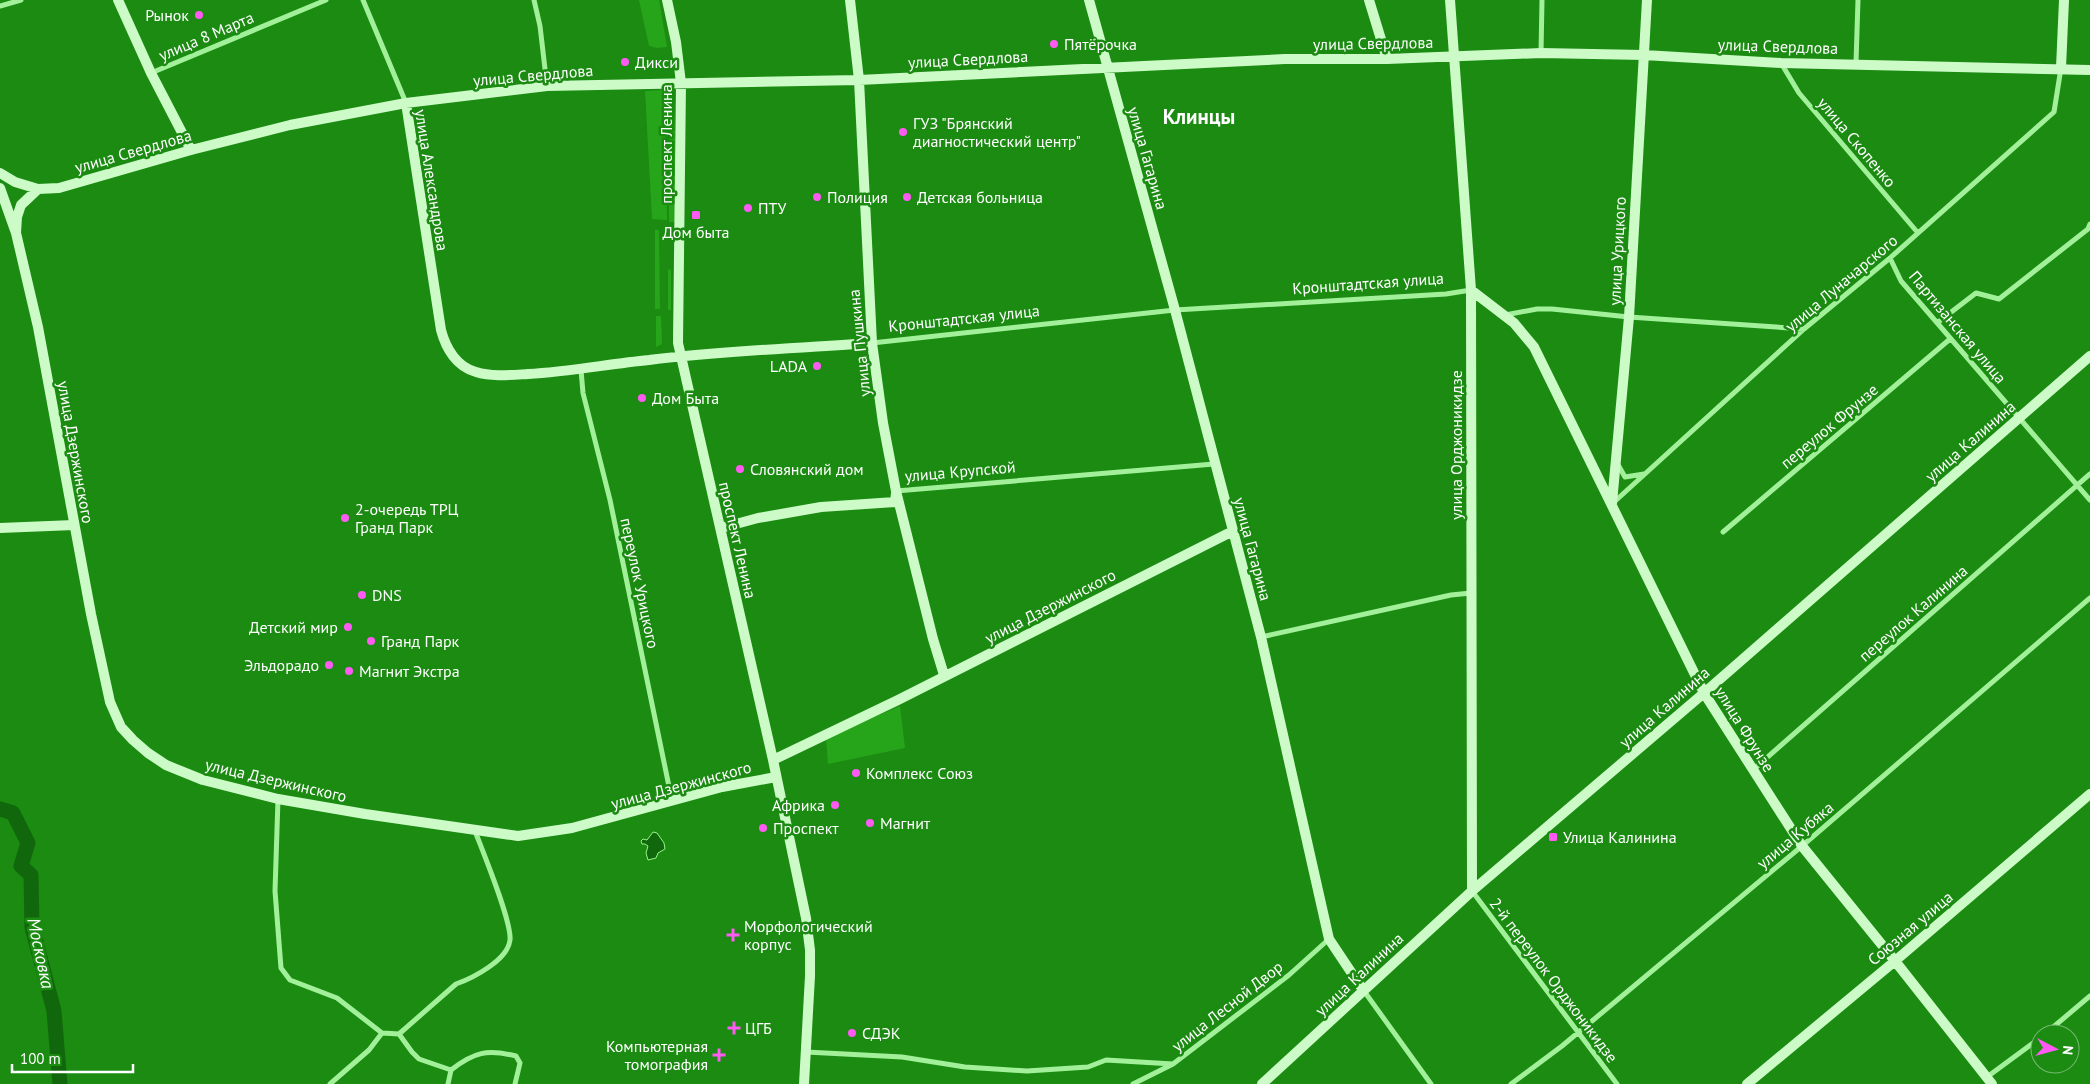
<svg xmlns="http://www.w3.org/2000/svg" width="2090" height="1084" viewBox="0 0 2090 1084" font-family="'PT Sans',sans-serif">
  <rect width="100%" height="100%" fill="#1b8b12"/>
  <path fill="#27a51a" d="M639,0H659L667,47L657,48L649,46Z
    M669,88H674L677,222H669Z
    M665,90L667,220L652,219L645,91Z
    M655,230H659L660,309H655Z
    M668,269L671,270V310H668Z
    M656,316H661L662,344L656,347Z
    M900,706L905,748L828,764L826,738Z"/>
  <path fill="#11670b" stroke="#96f48c" d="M653,832L657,833L664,843L665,849L658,853L656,858L648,860L646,853L648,846L645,844H642L641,841L643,839L647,840Z"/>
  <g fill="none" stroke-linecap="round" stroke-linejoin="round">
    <path stroke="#11670b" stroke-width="15" d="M0,809L13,813L28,843L21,866L31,875L32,927L54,1011L60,1084"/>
    <path stroke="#a2f19a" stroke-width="5" d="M363,0L406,103
      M534,0L540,26L547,86
      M0,6L21,0
      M1541,53L1542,0
      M1781,63L1799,93L1918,233
      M1856,63L1858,0
      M151,73L326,0
      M1890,258L1901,281L2090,500
      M1505,315L1537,309H1552L1629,317L1804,329
      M1937,323L1976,293L1999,299L2088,229L2090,224
      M872,343L1175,310L1446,294L1471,290
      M581,370L583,393L610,500L672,801
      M1617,463L1625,477L1644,474
      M896,491L1214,464
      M1613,503L1804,329L1890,258L2054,112L2061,68
      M1723,532L1950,339
      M1261,637L1451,595L1471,593
      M1754,769L2090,474
      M278,799L275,891L281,968L290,980L337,998L382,1033L399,1034L412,1052L419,1059L451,1070L448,1084
      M1472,891L1617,1084
      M1364,991L1431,1084
      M399,1034L456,984C473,978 508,960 510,940C512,922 483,852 475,831
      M2045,1034L2090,996
      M806,1052L902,1057L965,1067L1027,1071L1088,1067L1106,1060L1173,1064
      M451,1070C474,1052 487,1049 516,1056L520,1063L515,1084
      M1987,1077L2040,1038
      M330,1084L369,1050L382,1033
      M1133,1084L1173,1064L1289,975L1329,939
      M1511,1084L1562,1046L1802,846L2090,598"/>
    <path stroke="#ccfbc8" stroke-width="10" d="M118,0L151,73L191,150
      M667,0L676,42L681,83L678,343L773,760L806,918L810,950V976L804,1084
      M850,0L859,80L872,343L883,423L896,491L933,639L944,675
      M1089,0L1175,310L1261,637L1329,939L1363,990
      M1369,0L1387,59
      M1450,0L1471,290L1472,891
      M2061,68L2064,0
      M406,103L441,330C446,349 457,367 476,372C492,377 511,375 528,374C569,372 608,364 649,360C723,351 797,348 872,343
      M0,173L15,182L38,189
      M0,188L16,233L38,327L91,614L110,702L121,727L133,740L148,753L166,765L203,780L278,799L365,814L518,836L572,828L722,787L776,777
      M16,233L17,217L21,205L38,189L59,188L191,150L290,125L406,103L547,86L859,80L1285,59H1387L1541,53L1644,55L1781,63L2090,70
      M1471,290L1514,323L1534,347L1704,693L1802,846L1895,961L1992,1084
      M1612,503L1629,317L1647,0
      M0,528L74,525
      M721,528L758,518L821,507L895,502L896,493
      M773,760L898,700L1233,531
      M1262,1084L1472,891L1704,693L2090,356
      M1747,1084L1895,961L2090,794"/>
  </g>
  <g fill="#ff5af3" stroke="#1b8b12" stroke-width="2">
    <circle cx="199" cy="15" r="5"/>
    <circle cx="1054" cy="44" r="5"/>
    <circle cx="625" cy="62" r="5"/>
    <circle cx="903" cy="132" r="5"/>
    <circle cx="817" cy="197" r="5"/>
    <circle cx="907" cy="197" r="5"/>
    <circle cx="748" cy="208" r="5"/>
    <rect x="691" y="210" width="10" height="10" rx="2.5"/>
    <circle cx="817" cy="366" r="5"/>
    <circle cx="642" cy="398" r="5"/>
    <circle cx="740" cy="469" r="5"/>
    <circle cx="345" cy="518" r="5"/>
    <circle cx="362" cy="595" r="5"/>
    <circle cx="348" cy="627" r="5"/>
    <circle cx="371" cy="641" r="5"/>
    <circle cx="329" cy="665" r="5"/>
    <circle cx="349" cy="671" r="5"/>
    <circle cx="856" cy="773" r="5"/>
    <circle cx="835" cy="805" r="5"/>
    <circle cx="870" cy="823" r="5"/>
    <circle cx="763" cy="828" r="5"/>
    <rect x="1548" y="832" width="10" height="10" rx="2.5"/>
    <path d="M730.5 927.5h5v5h5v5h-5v5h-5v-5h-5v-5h5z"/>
    <path d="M731.5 1020.5h5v5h5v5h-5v5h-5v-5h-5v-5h5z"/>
    <circle cx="852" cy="1033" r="5"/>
    <path d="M716.5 1047.5h5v5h5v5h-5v5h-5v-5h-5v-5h5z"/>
  </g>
  <g text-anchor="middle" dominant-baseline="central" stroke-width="5" stroke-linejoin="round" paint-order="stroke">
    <g font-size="16" fill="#fff" stroke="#1b8b12" text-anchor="start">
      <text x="189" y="15" text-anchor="end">Рынок</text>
      <text x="1064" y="44">Пятёрочка</text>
      <text x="635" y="62">Дикси</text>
      <text x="913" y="123">ГУЗ "Брянский<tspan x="913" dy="18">диагностический центр"</tspan></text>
      <text x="827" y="197">Полиция</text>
      <text x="917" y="197">Детская больница</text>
      <text x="758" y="208">ПТУ</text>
      <text x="696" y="232" text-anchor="middle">Дом быта</text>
      <text x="807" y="366" text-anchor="end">LADA</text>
      <text x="652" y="398">Дом Быта</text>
      <text x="750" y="469">Словянский дом</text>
      <text x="355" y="509">2-очередь ТРЦ<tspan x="355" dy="18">Гранд Парк</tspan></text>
      <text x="372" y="595">DNS</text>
      <text x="338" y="627" text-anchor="end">Детский мир</text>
      <text x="381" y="641">Гранд Парк</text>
      <text x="319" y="665" text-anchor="end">Эльдорадо</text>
      <text x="359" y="671">Магнит Экстра</text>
      <text x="866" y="773">Комплекс Союз</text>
      <text x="825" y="805" text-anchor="end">Африка</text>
      <text x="880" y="823">Магнит</text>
      <text x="773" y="828">Проспект</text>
      <text x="1563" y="837">Улица Калинина</text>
      <text x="744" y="926">Морфологический<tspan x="744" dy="18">корпус</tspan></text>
      <text x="745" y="1028">ЦГБ</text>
      <text x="862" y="1033">СДЭК</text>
      <text x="708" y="1046" text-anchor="end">Компьютерная<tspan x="708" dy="18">томография</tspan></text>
    </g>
    <g font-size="16" fill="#fff" stroke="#1b8b12">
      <text transform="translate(206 36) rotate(-23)">улица 8 Марта</text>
      <text transform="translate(1373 43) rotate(-1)">улица Свердлова</text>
      <text transform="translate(1778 46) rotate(2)">улица Свердлова</text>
      <text transform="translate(968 59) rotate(-3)">улица Свердлова</text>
      <text transform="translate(533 75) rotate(-5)">улица Свердлова</text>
      <text transform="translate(1857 142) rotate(50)">улица Скопенко</text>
      <text transform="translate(666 144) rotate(-90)">проспект Ленина</text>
      <text transform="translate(133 151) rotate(-16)">улица Свердлова</text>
      <text transform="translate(1148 158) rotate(74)">улица Гагарина</text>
      <text transform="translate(432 180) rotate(81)">улица Александрова</text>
      <text transform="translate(1617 251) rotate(-87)">улица Урицкого</text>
      <text transform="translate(1368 283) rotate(-4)">Кронштадтская улица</text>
      <text transform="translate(1841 283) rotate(-40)">улица Луначарского</text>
      <text transform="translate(964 318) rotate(-6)">Кронштадтская улица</text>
      <text transform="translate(1958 327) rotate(50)">Партизанская улица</text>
      <text transform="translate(859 343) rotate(-96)">улица Пушкина</text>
      <text transform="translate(1829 426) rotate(-40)">переулок Фрунзе</text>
      <text transform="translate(1970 441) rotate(-41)">улица Калинина</text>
      <text transform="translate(1456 445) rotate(-90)">улица Орджоникидзе</text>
      <text transform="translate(76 452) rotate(80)">улица Дзержинского</text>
      <text transform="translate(960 471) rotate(-5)">улица Крупской</text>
      <text transform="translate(738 540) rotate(77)">проспект Ленина</text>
      <text transform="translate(1253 549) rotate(75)">улица Гагарина</text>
      <text transform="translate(640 583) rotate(78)">переулок Урицкого</text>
      <text transform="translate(1050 606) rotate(-27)">улица Дзержинского</text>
      <text transform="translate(1913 613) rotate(-41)">переулок Калинина</text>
      <text transform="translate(1664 707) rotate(-41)">улица Калинина</text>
      <text transform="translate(1745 729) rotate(58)">улица Фрунзе</text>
      <text transform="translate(276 780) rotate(13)">улица Дзержинского</text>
      <text transform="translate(681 785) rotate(-15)">улица Дзержинского</text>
      <text transform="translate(1795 835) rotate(-40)">улица Кубяка</text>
      <text transform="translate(1910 928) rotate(-40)">Союзная улица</text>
      <text transform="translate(1359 974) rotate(-43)">улица Калинина</text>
      <text transform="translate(1554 980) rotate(53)">2-й переулок Орджоникидзе</text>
      <text transform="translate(1227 1006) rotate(-38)">улица Лесной Двор</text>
    </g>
    <g font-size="18" font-style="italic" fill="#fff" stroke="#1b8b12">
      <text transform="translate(41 953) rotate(78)">Московка</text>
    </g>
    <g font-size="21" font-weight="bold" fill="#fff" stroke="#1b8b12">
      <text x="1199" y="116">Клинцы</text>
    </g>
  </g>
  <g transform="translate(2055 1049) rotate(96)"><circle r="24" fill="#1b8b12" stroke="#76b971"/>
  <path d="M0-4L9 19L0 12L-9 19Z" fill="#ff5af3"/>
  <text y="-8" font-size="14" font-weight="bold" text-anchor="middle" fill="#ffffff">N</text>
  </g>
  <path d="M12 1064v8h121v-8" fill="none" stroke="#ffffff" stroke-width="2.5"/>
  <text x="20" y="1064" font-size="15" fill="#ffffff" stroke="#1b8b12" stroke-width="4" paint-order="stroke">100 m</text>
</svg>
